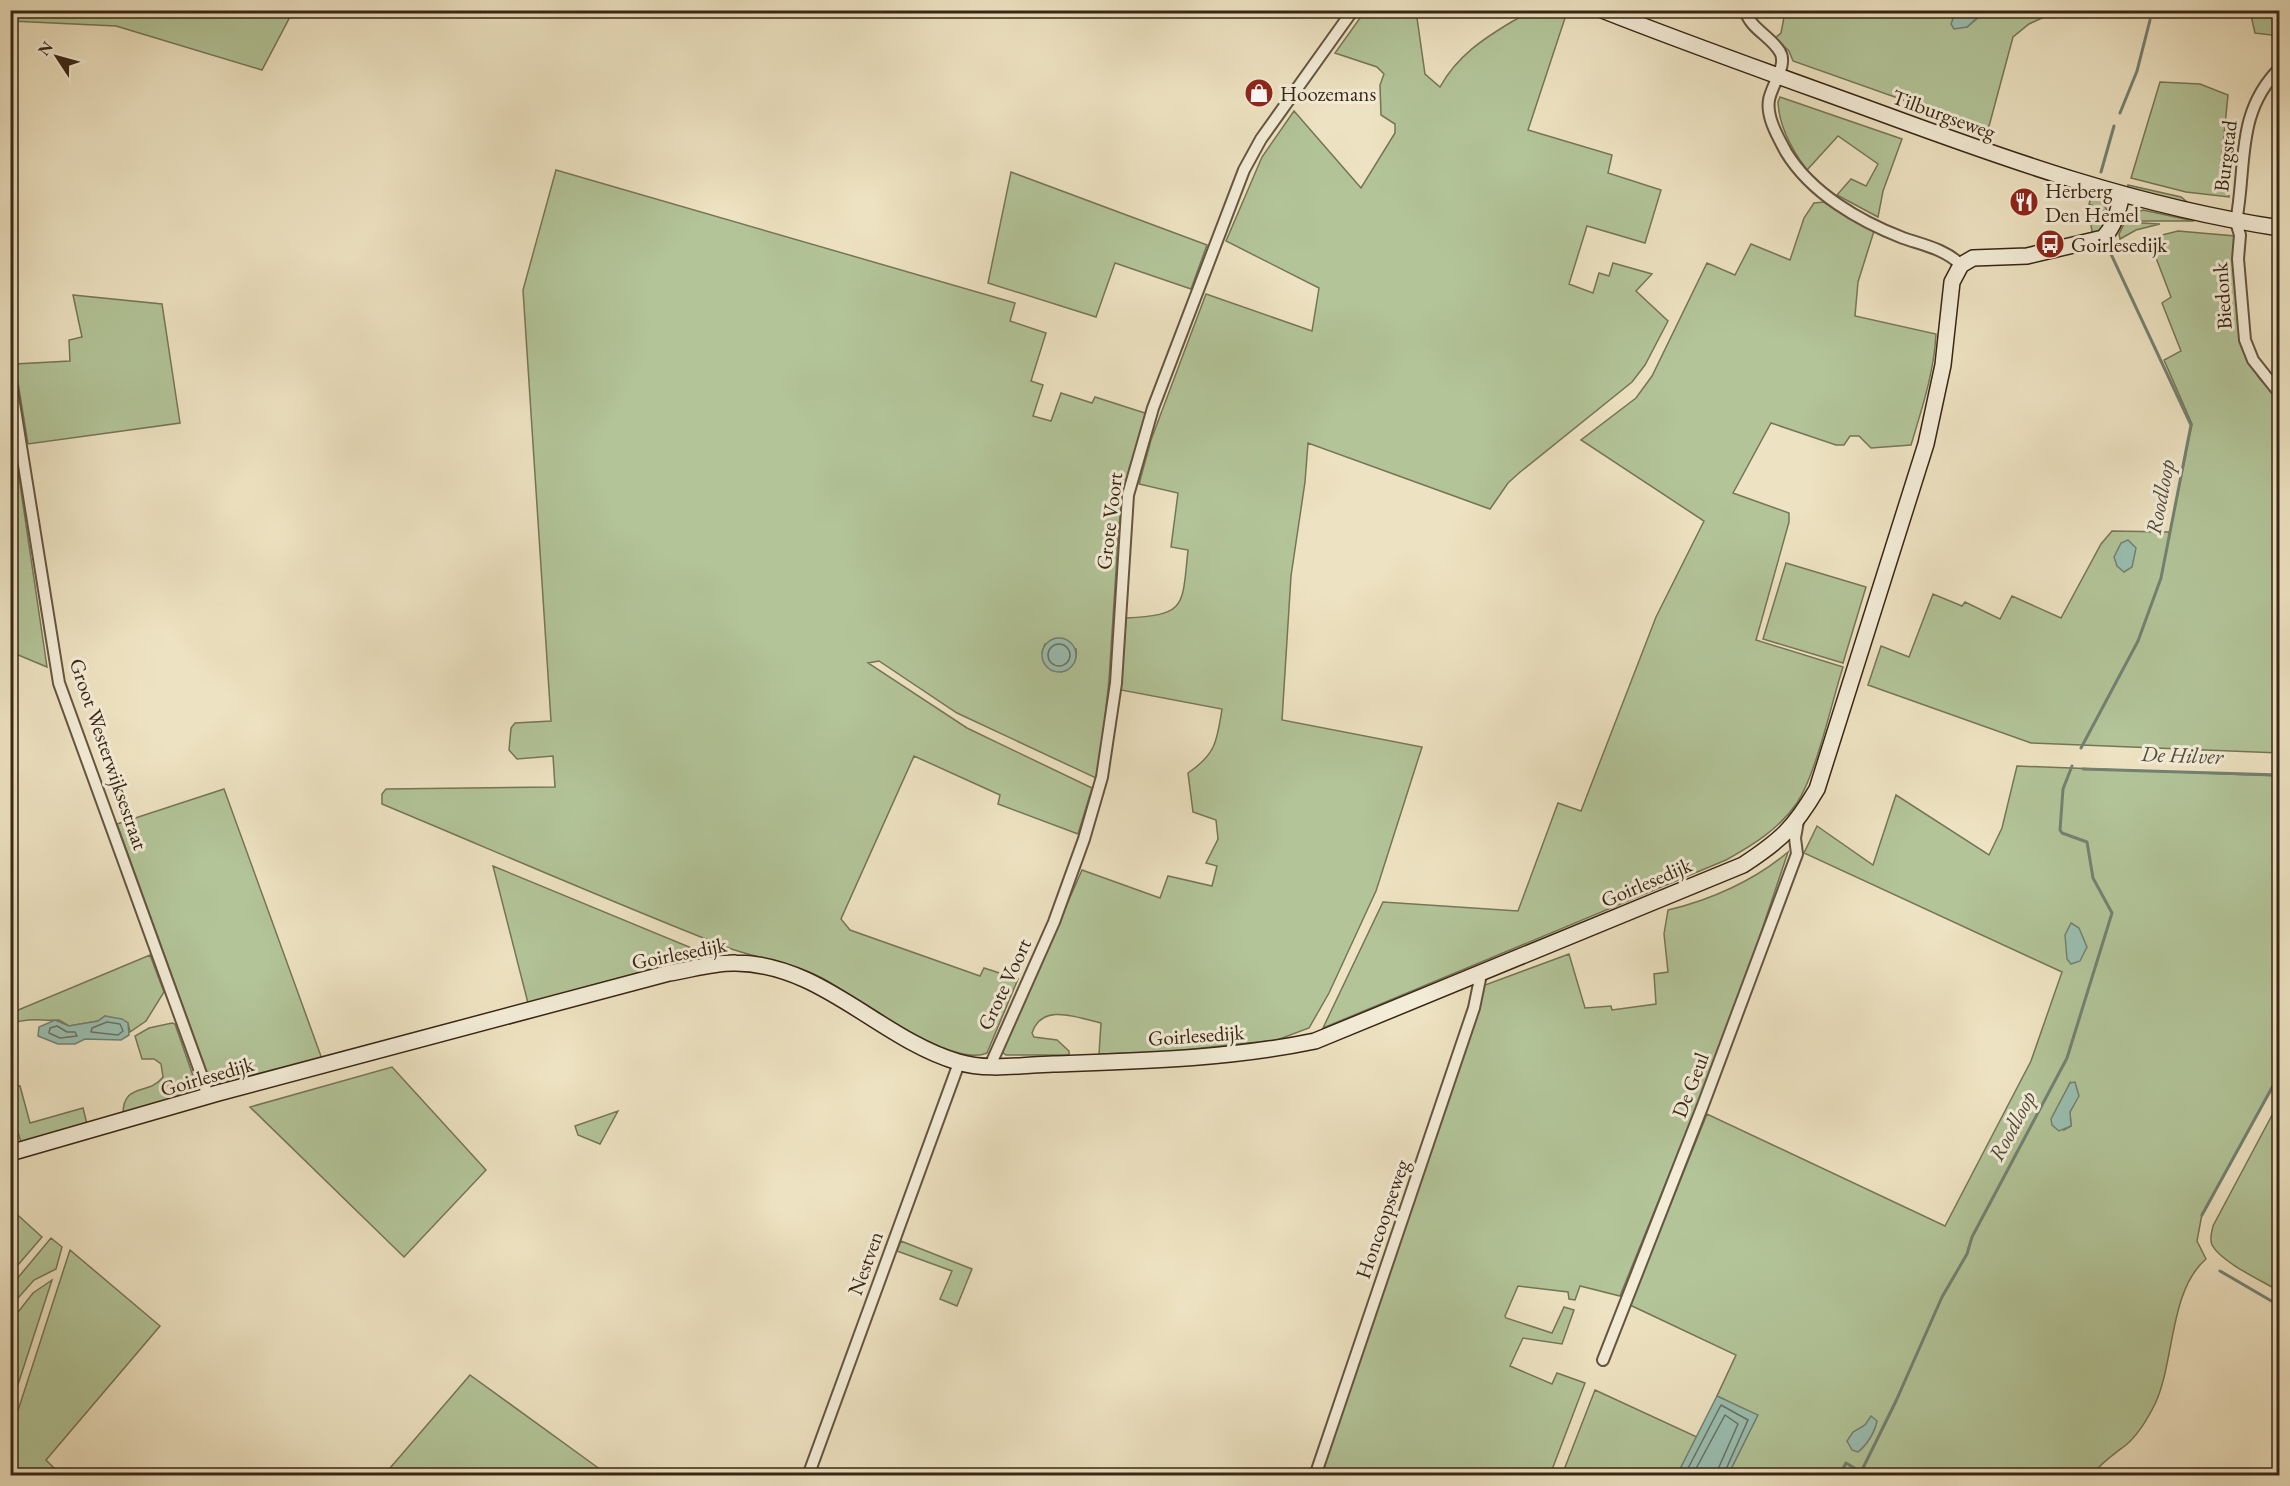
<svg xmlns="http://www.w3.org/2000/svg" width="2290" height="1486" viewBox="0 0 2290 1486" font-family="'EB Garamond',serif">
  <rect width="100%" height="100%" fill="#ede2c1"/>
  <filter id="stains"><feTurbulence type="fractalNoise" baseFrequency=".00333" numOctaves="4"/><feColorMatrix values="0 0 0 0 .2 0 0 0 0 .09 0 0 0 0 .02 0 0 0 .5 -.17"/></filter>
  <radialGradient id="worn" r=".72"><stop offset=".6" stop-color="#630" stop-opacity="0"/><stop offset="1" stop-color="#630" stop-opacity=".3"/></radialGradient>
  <path fill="#b2c498" stroke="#767556" stroke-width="1.5" fill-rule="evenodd" d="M11,10H293V11L262,70L116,26L11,21Z
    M1365,11H1416L1425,74L1440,87C1457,56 1483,39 1513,21C1519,18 1527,12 1534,11C1545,9 1556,11 1566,15L1528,130L1612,155L1608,173L1661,190L1645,243L1587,226L1569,284L1593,293L1599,273L1609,276L1613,263L1652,274L1636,291L1668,321L1645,365L1632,382L1519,473L1508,483L1490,509L1308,443L1305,482L1291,576L1282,720L1422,747L1376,891L1329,993L1309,1028L1277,1040L1165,1052L1099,1054L1101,1023C1078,1018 1042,1002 1032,1033L1034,1037L1057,1040L1069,1051V1055H1006L1002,1052L1082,870L1160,898L1168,876L1212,886L1217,866L1206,863L1218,839L1216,820L1193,812L1188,773C1216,754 1217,741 1222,709L1121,690L1126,618C1187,615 1182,607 1188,550L1171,547L1178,493L1139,484L1151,440L1206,294L1312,331L1319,288L1226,241L1262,157L1294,111L1361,188L1395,133V124L1381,115L1380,85L1384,74L1377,67L1335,53Z
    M1805,11H1956L1953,17L1967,27L1979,17V11H2057L2029,24L2013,37L1988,130L1793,61L1789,51L1775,38L1781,33L1784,17L1803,15Z
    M2250,11H2279V36L2255,33Z
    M2160,82L2200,84L2228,95L2222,155L2228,174L2229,197L2186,192L2131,178Z
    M1780,97L1902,139L1883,191L1878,217L1837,195L1851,179L1866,186L1878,164L1838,136L1807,170C1792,150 1779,127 1778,102Z
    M556,170L1015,303L1010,321L1046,333L1031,381L1043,385L1033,416L1051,421L1061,393L1092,403L1095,397L1148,414L1129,469L1119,524L1109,680L1100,763L1096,778L957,713L879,661L868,663L967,728L1092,788L1078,834L998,804L1000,795L914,756L841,919L850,930L980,976L984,968L1018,979L987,1053C951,1069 856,996 822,978C792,962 757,959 726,947C611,902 497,852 382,804V794L386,789L555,787L553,756L517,759L509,750L511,728L515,723L551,721L523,290ZM1045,644L1076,649C1078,660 1071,670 1061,672L1042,652Z
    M1011,172L1207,245L1191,289L1115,263L1096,317L988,283Z
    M2128,185L2181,197L2191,205L2128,188Z
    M2092,194L2103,202L2108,213L2089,204Z
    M1824,202L1874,231L1858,282L1855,316L1936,334C1934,373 1922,408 1911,445L1871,448L1859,436H1850L1844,445H1836L1771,423L1733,493L1789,513V522L1756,640L1843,667C1831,704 1817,772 1797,803C1779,829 1753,845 1726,860L1323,1028L1383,902L1518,911L1558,803L1581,811L1656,617L1704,521L1581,440L1636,398L1652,376L1707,263L1735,275L1751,244L1790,260L1804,218L1814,203Z
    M2088,208L2108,217L2101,231L2093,237Z
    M2143,210L2194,221H2138L2127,219L2130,215Z
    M2125,222L2160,224L2136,230L2120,239L2119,234Z
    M2178,231L2235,236L2248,358L2259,378L2279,399V753L2031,743L1868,685L1881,646L1909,657L1933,594L1962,606L1965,602L2000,619L2012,596L2061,618L2101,544L2112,531L2170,532L2192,424L2164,360L2181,351L2162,303L2171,297L2153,250L2145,245L2146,239Z
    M73,295L162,304L180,423L28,444L15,364L70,361L69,340L82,337Z
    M11,423L47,667L11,652Z
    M1786,563L1866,587L1843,663L1763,639Z
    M2017,766L2279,776V1076L2202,1214L2197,1241L2206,1259C2169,1291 2175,1361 2155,1404C2148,1418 2138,1435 2126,1445C2113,1455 2102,1462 2092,1475H1728L1757,1416L1717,1396L1736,1355L1630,1305L1707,1114L1945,1226L2031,1061L2062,972L1804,853L1817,826L1873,865L1896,795L1989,855L2002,828ZM2070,1083L2073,1106L2070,1112L2071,1126L2064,1130L2065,1094Z
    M224,789L322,1059L213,1089L117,824Z
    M1788,852L1731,1022L1620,1296L1580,1286L1575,1300L1569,1299L1568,1292L1518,1286L1505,1316L1506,1318L1552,1333L1564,1307L1574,1310L1562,1344L1523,1338L1510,1366L1552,1384L1557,1373L1585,1383L1550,1475L1319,1476L1485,985L1569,954L1585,1008L1611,1006L1612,1010L1656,1004L1654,974L1668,972L1664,934L1668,910C1711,900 1755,880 1788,852Z
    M493,866L711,956L664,966L528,1003Z
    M150,955L164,992L146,1021L130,1032L128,1023L105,1016L98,1021L69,1026L59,1020C41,1021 29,1017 11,1024V1013Z
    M172,1023L175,1024L199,1093L123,1114C123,1082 149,1096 163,1077L161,1064L154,1059H142L135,1036L149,1028Z
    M392,1067L486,1170L404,1257L250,1107Z
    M10,1075L14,1085L20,1086L30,1123L83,1108L87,1124L21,1142L11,1111Z
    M2279,1102V1291C2262,1281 2221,1262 2212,1245C2209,1238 2212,1232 2213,1226Z
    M618,1111L600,1144L578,1135L575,1126Z
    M11,1209L42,1237L11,1273Z
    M51,1238L62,1247L56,1269L34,1280L11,1306V1286Z
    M901,1241L972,1269L957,1306L940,1299L952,1271L897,1251Z
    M70,1250L160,1326L46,1460L61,1475H11V1432Z
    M52,1280L11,1406V1321L33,1293Z
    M470,1375L597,1467L608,1475H384Z
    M1595,1390L1697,1437L1677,1475H1562Z"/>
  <path fill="#9abeb0" stroke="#738172" stroke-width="1.5" d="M1956,11H1979V16L1967,27L1954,29L1951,24Z
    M2128,540L2136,548L2132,567L2124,572L2117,566L2114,557L2121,543Z
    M1042 655a17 17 0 1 1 34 0a17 17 0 1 1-34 0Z
    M2071,923L2079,928L2087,947L2080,961L2071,964L2067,959L2065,935Z
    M105,1016L122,1019L128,1023L129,1035L121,1040L85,1039L75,1044H58L38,1036L39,1027L55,1020L69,1026L98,1021Z
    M2075,1082L2079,1096L2070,1112L2071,1126L2059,1131L2052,1125L2051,1119L2070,1083Z
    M1717,1396L1758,1415L1728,1475H1677Z
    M1871,1416L1877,1421C1875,1432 1867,1445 1858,1452L1852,1450L1847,1441L1853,1432L1865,1425Z"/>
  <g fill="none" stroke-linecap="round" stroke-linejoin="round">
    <path stroke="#6a7262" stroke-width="1.5" d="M1048 655a11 11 0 1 1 22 0a11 11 0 1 1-22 0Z
      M107,1022L120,1024L123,1031L118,1035L91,1032L92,1028Z
      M57,1026L67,1032H75L77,1036L60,1038L49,1033L50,1028Z
      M1684,1476L1721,1405L1748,1420L1723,1476
      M1692,1476L1725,1415L1738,1424L1715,1476"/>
    <path stroke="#738172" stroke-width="3" d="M2151,12L2152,10
      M2120,113L2137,71L2150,20
      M2101,172L2114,126
      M2081,748L2138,641L2161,578L2191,425L2110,252
      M2083,769L2280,775
      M2202,1215L2280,1073
      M2220,1271L2280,1306
      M1839,1476L1846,1463L1861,1472L1896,1401L1942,1297L1967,1254L1972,1237L2067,1058L2112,913L2093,878L2087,842L2062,833L2060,830L2063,789L2072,766"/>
    <g stroke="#665540" stroke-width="14">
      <path id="street" d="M1745,10C1750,29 1771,36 1780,52C1788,65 1771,86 1769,100C1766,117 1778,137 1786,152C1811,193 1859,221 1903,238C1923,245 1945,249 1961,265
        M2280,68C2235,113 2247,164 2236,222L2240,235L2238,259L2245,340L2253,360L2280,394
        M10,378L59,683L205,1085L206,1098
        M990,1066L1054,922L1084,839L1102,777L1116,683L1128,495L1153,408L1244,170L1261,139L1353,10
        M1603,1360L1703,1105L1797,854L1795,838L1798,821
        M808,1476L959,1063
        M1315,1476L1474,1008L1481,974"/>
    </g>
    <g stroke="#392615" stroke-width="18">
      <path id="secondary" d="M1602,10C1693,46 1784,78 1875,111C2008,160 2139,207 2280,228
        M10,1153L218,1093L669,973C690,970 714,962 736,963C822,964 880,1039 958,1062C987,1071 1022,1065 1053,1064C1140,1061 1229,1059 1315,1041L1743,865C1781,840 1794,828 1817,789L1926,444L1943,365L1952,282L1961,265L1973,258L2027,256L2103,238C2115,226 2118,211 2122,195"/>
    </g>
    <use href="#street" stroke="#f3ecd7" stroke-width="10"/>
    <use href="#secondary" stroke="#f3ecd7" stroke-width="15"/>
  </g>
  <defs>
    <g id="shop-disc" transform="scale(1.5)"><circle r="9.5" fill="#8f2418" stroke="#f3ecd7"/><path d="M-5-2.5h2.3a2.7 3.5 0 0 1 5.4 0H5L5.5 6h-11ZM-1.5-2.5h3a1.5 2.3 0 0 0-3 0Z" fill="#fff"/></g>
    <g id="restaurant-disc" transform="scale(1.5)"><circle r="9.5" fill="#8f2418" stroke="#f3ecd7"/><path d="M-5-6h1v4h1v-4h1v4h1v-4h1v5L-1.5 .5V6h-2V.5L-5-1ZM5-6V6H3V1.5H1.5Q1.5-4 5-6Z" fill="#fff"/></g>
    <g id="bus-disc" transform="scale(1.5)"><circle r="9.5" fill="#8f2418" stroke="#f3ecd7"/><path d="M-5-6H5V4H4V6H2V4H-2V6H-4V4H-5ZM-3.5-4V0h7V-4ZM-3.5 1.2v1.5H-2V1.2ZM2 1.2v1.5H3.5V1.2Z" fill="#fff"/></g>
  </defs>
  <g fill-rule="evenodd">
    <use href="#shop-disc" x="1259" y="93"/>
    <use href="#restaurant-disc" x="2024" y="202"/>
    <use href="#bus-disc" x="2050" y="244"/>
  </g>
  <g text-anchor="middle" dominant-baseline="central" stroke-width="6" stroke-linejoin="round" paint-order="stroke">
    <g font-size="21" fill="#392615" stroke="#f3ecd7" text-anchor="start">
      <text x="1280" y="93">Hoozemans</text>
      <text x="2045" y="190">Herberg<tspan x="2045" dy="24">Den Hemel</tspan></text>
      <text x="2071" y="244">Goirlesedijk</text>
    </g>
    <g font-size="21" fill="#392615" stroke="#f3ecd7">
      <text transform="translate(1944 114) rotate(20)">Tilburgseweg</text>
      <text transform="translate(2225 156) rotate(-83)">Burgstad</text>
      <text transform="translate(2222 296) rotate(-94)">Biedonk</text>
      <text transform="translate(1109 521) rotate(-83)">Grote Voort</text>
      <text transform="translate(109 754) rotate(71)">Groot Westerwijksestraat</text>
      <text transform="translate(1646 882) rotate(-23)">Goirlesedijk</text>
      <text transform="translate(679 953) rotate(-11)">Goirlesedijk</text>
      <text transform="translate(1004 984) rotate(-65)">Grote Voort</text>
      <text transform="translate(1196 1035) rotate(-4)">Goirlesedijk</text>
      <text transform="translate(207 1076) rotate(-16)">Goirlesedijk</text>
      <text transform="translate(1690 1085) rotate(-69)">De Geul</text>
      <text transform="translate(1382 1219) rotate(-71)">Honcoopseweg</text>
      <text transform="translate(865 1263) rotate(-70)">Nestven</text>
    </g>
    <g font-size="22" font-style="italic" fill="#514c3c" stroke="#f3ecd7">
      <text transform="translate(2160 497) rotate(-79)">Roodloop</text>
      <text transform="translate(2182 755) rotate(2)">De Hilver</text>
      <text transform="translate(2012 1126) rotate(-62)">Roodloop</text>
    </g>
  </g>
  <rect width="2290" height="1486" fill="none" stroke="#ede2c1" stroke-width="36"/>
  <rect x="12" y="12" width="2266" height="1462" fill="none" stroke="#392615" stroke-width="3"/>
  <rect x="18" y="18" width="2254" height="1450" fill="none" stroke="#392615" stroke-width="1.5"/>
  <g transform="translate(57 57) rotate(306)" stroke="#f3ecd7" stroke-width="4.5" paint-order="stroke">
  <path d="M0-4.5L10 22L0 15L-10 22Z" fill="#392615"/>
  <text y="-9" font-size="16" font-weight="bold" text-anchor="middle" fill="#392615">N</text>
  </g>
  <rect width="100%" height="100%" filter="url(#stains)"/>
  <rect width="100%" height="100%" fill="url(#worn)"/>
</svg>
